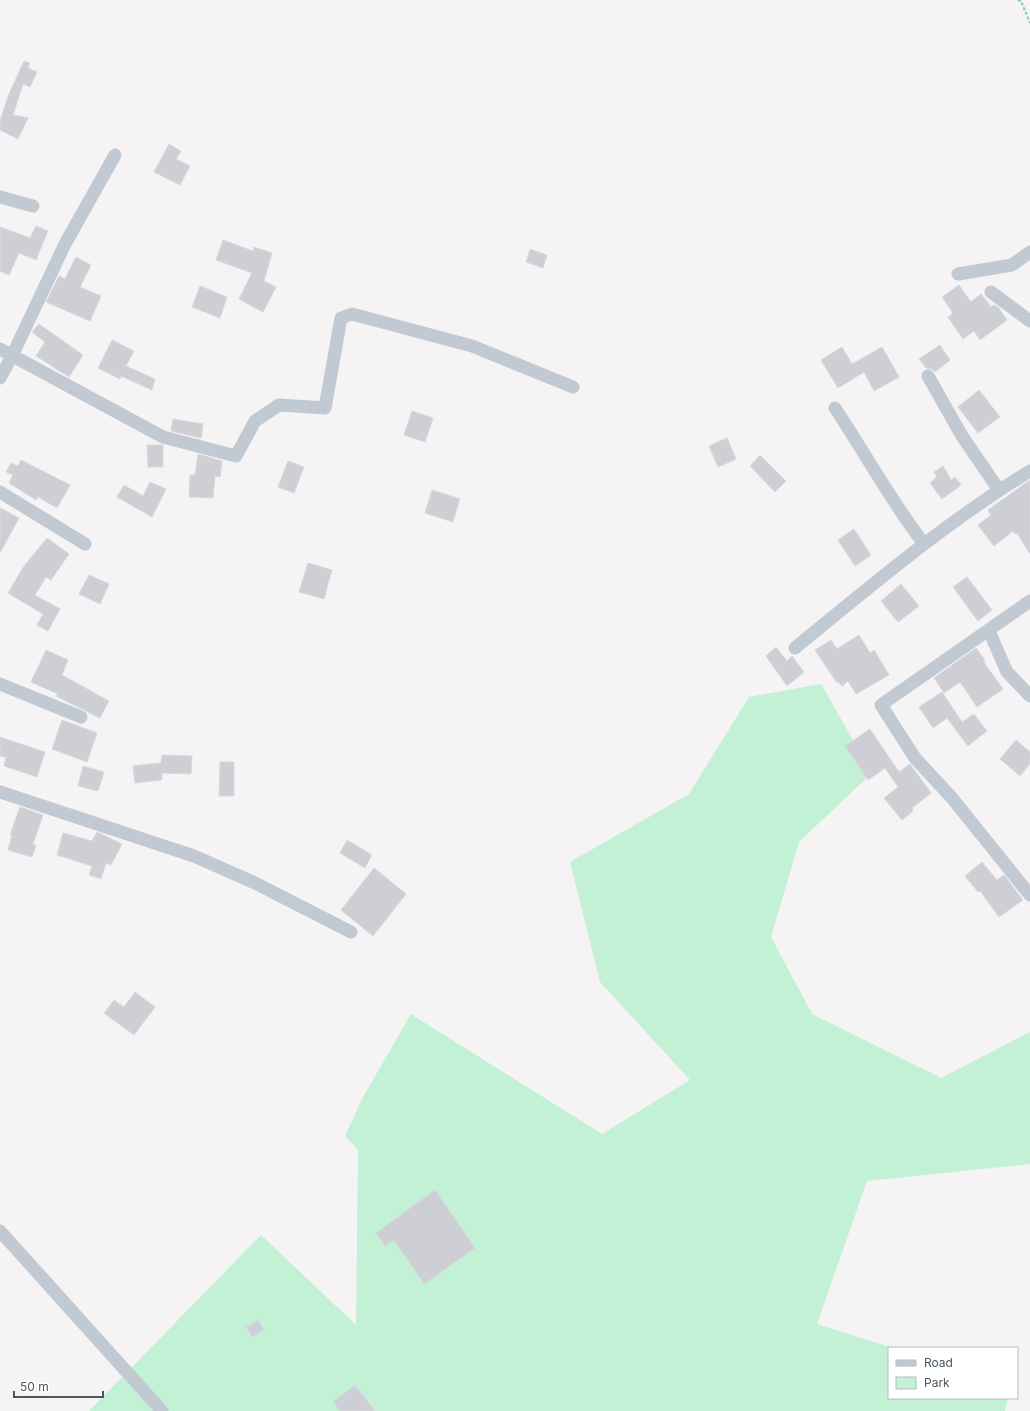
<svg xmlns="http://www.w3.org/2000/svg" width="1030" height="1411" viewBox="0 0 1030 1411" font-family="Inter,sans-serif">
  <rect width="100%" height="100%" fill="#f5f3f3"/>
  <path fill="#c3f1d5" d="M821,684L872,773L799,842L771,937L812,1014L941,1078L1030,1032V1164L867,1181L817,1324L893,1348H889V1398H1008L1005,1411H89L261,1235L356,1325L358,1150L345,1136L363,1097L411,1014L602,1134L690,1080L600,982L570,862L689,794L749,697Z"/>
  <path fill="#cdcfd5" stroke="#d7d9de" d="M24,61L30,63L28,68L37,72L30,87L23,84L13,115L28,118L18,139L0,130V121L9,94Z
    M169,144L181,151L176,159L190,166L180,185L154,172Z
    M36,226L48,231L36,260L19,253L9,275L0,271V227L30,238Z
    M223,240L253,251L254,247L272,253L264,281L276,287L263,312L239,299L252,273L216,260Z
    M530,249L547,255L543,268L526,262Z
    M76,257L91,265L80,287L101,296L90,321L46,302L59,276L65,279Z
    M959,285L971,302L981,294L991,307L994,305L998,307L1007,320L980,340L974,331L963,339L948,317L953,313L942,297Z
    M200,286L227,297L220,318L192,307Z
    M39,324L83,355L69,377L36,356L45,342L32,332Z
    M112,340L134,351L126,366L155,379L152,390L121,376L120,379L98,368Z
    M940,345L950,360L935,372L932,369L926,368L919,359Z
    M842,347L852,364L882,347L899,377L874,391L864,372L838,388L821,360Z
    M979,390L1000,417L978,433L958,407Z
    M412,411L433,418L425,442L404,435Z
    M173,419L203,424L201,438L171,431Z
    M727,438L736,459L718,467L709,446Z
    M147,445H163V467H148Z
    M198,454L222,461L220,477L215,476L213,498L189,497L190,475H195Z
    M760,455L786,481L775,492L750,466Z
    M21,460L70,485L57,508L38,497L36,500L9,483L13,475L6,472L11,463L18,466Z
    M288,461L304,467L294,493L278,487Z
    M943,466L951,480L955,477L961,485L942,499L930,483L937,477L934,472Z
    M1030,480V554L1017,533L1015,534L1013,531L994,546L978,525L991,515L988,510Z
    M150,482L166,489L152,517L117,497L124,485L143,496Z
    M432,490L460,499L453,522L425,513Z
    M0,508L19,518L0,553Z
    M854,529L871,555L855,566L838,540Z
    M47,538L69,554L51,580L46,577L35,595L60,609L48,631L37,625L43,614L8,593L24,566Z
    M308,563L332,570L324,599L299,592Z
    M89,575L109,584L100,604L79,594Z
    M967,577L992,610L978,621L953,587Z
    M901,584L919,606L898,622L881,601Z
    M859,635L870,653L874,650L889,675L856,694L848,681L842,686L838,682L837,683L815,650L831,640L837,649Z
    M776,647L787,661L792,656L804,672L787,686L766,656Z
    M976,648L985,660L983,661L1003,689L977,707L960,682L944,693L934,678Z
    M46,650L68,660L62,675L109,701L100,718L56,696L58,694L31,682Z
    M942,692L962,722L974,714L987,731L968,746L947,718L933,728L919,707Z
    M62,720L97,733L87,762L52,749Z
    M870,729L899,772L910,764L931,793L912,808L913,811L902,820L884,798L898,787L885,768L868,780L845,746Z
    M0,737L45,752L37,777L4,766L6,757L0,756Z
    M1016,740L1030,752V764L1020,776L1000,759Z
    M162,755L192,756L191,774L162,773V780L135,783L133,766L161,763Z
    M220,762H234V796H219Z
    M83,766L104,772L98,791L78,786Z
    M20,807L43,815L33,844L36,845L32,857L8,850L12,835H10Z
    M97,832L122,844L111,865L106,863L101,879L89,875L92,866L57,855L63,833L92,841Z
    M347,840L372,855L365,868L340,853Z
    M982,862L997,880L1004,875L1023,900L999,917L980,891L978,892L965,876Z
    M374,868L406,894L373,936L341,910Z
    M135,992L155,1007L134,1035L104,1013L114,1000L124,1007Z
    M435,1190L475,1248L424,1284L394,1240L385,1246L376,1233Z
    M258,1320L264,1330L252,1337L246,1327Z
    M355,1385L375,1411H340L333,1402Z"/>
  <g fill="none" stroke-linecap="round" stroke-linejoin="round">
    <path stroke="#7ad0a6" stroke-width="2" stroke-dasharray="3 2" stroke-linecap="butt" d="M1018,0L1021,1L1030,23"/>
    <path stroke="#c1cad2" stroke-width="13" d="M0,197L33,206
      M958,274L1012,265L1030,252
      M991,292L1030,321
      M0,349L163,437L236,456L255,421L279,405L325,408L341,318L352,314L472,346L573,387
      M928,376L962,436L999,490
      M0,378L12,356L65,244L115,155
      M835,408C865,453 891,501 924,544
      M0,492L85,544
      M1030,601L881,705L915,758L952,798L1030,895
      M989,631L1007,672L1030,696
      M795,648C871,586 946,522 1030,471
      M0,684L81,717
      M0,792L194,856L255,883L351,932
      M0,1231L162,1411"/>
  </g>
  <rect x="888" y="1347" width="130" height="52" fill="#ffffff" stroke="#b7bbc0"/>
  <rect x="896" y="1360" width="20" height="6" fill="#c1cad2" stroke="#b7bbc0"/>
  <text x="924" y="1367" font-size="12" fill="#4a5661">Road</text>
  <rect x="896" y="1377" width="20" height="12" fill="#c3f1d5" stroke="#b7bbc0"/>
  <text x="924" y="1387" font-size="12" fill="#4a5661">Park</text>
  <path d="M14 1391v6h89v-6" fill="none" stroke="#4a5661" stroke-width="2"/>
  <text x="20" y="1391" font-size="12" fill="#4a5661" stroke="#ffffff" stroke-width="3" paint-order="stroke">50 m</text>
</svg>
